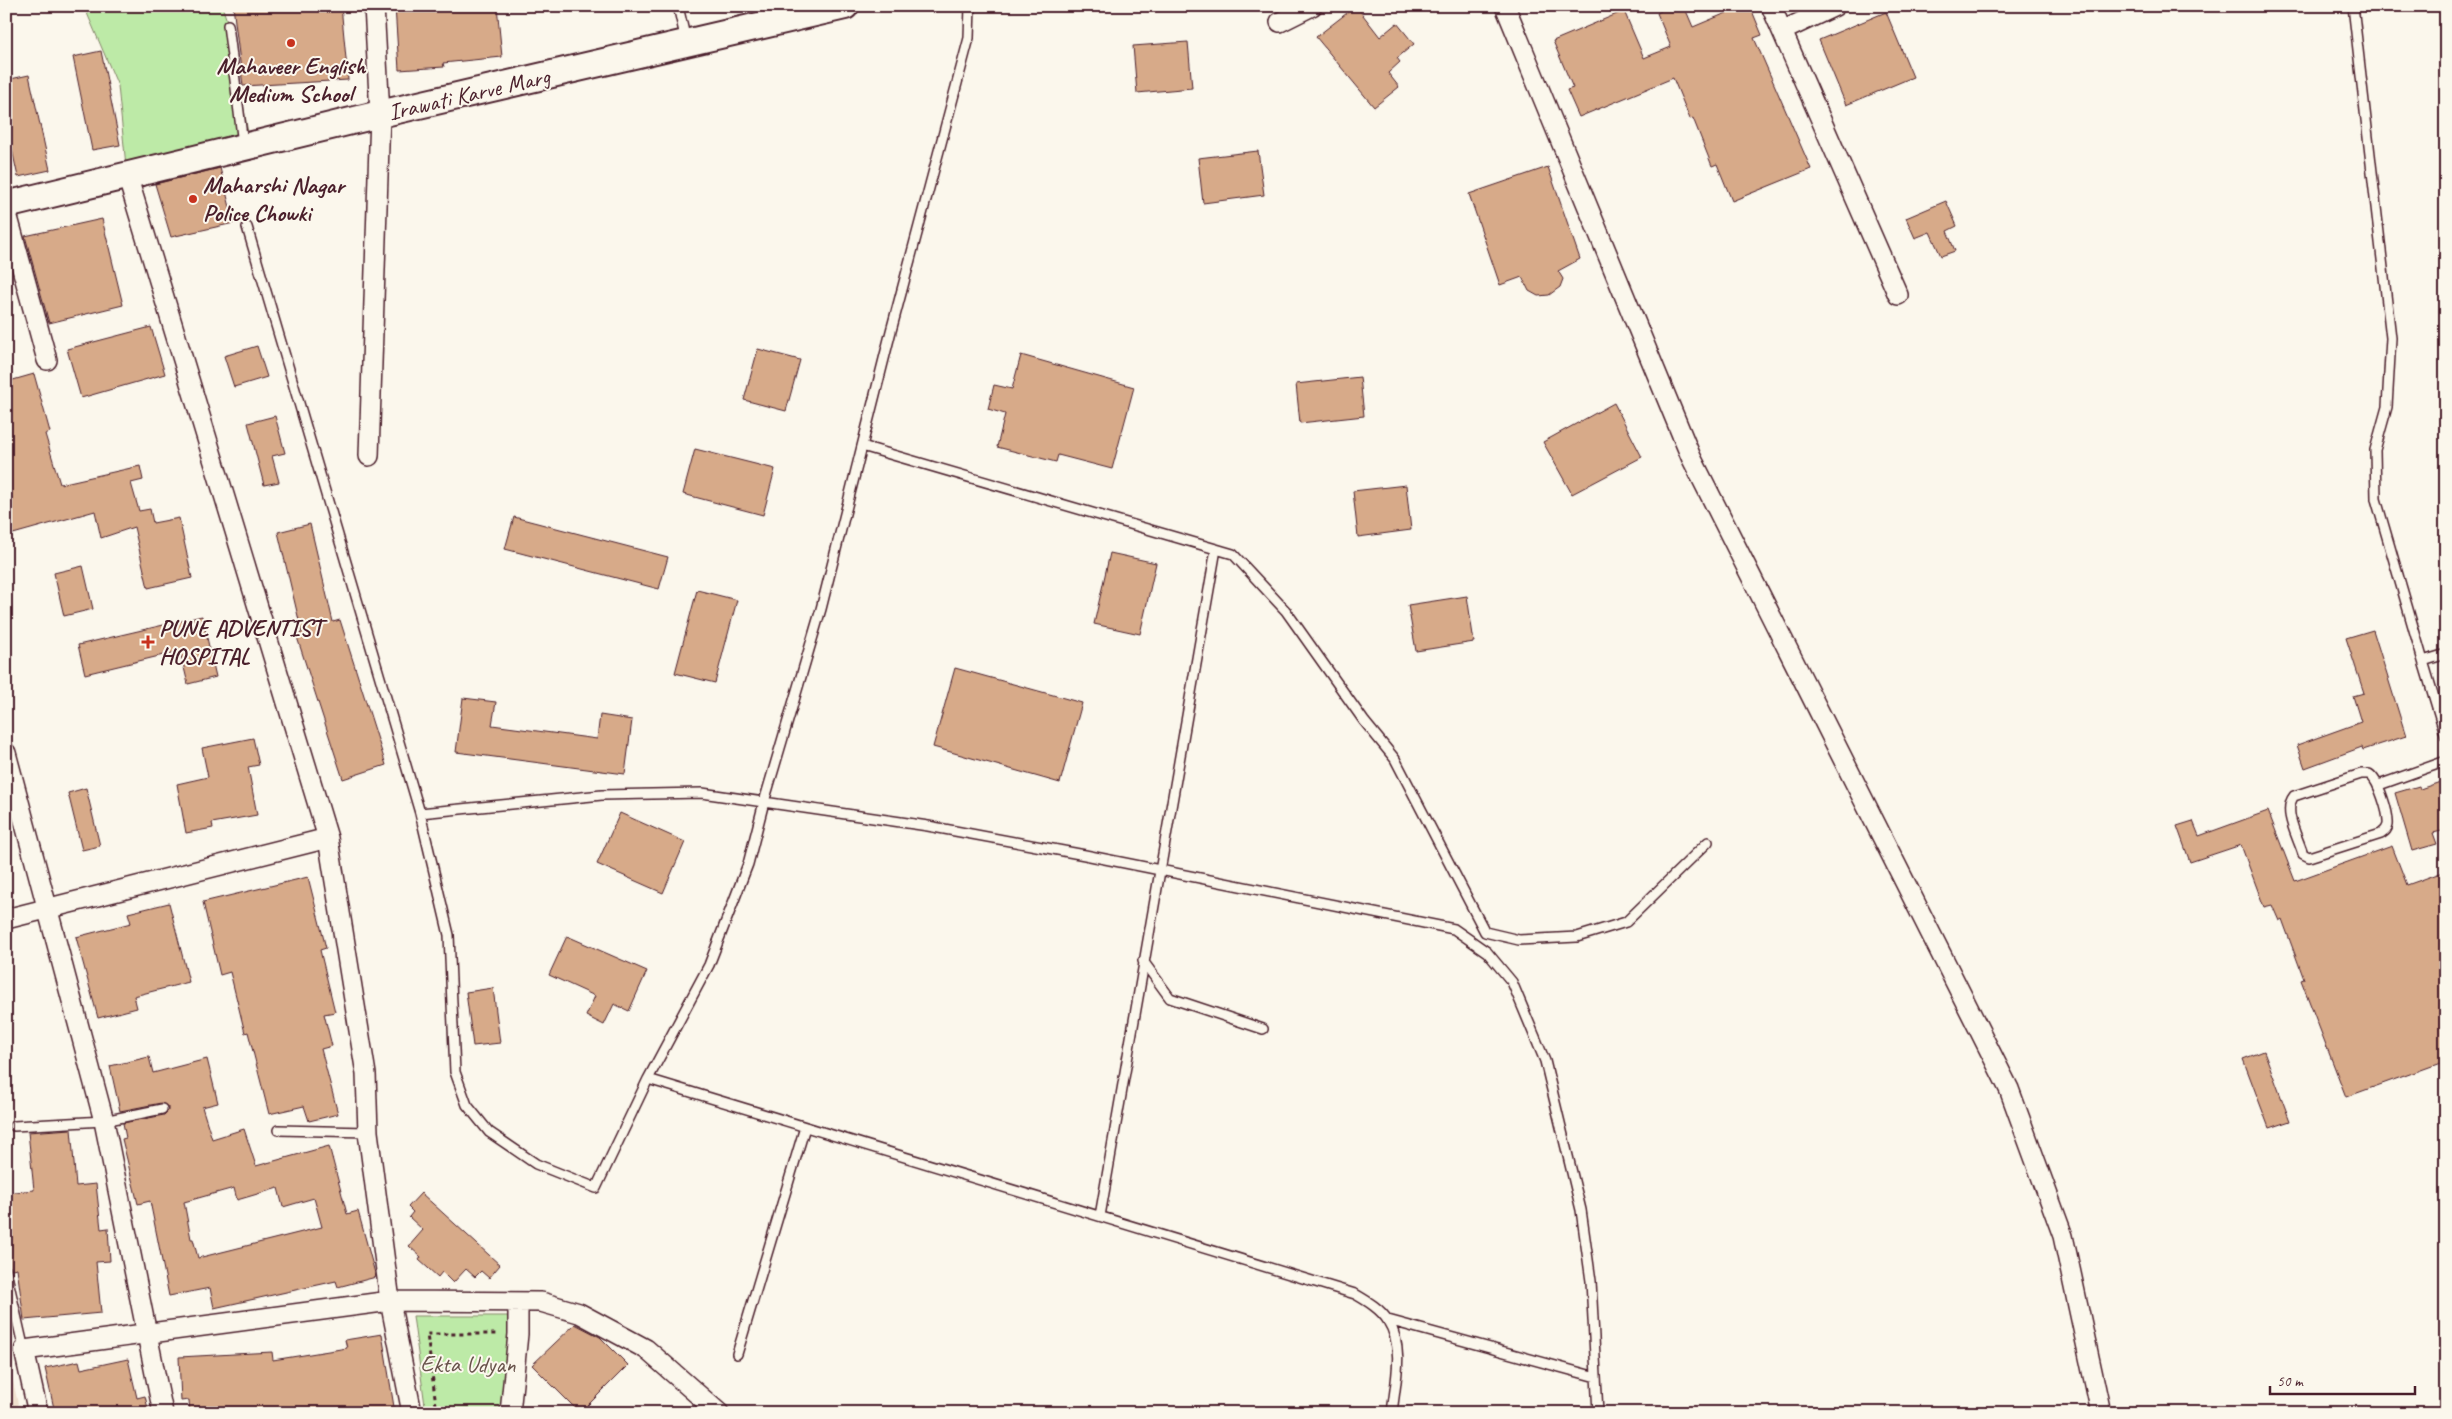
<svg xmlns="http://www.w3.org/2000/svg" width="2452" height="1419" viewBox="0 0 2452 1419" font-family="Caveat,sans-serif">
  <rect width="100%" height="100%" fill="#fbf7ec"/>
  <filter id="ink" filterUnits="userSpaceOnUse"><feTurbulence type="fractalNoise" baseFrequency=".02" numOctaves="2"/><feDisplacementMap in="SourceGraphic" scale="10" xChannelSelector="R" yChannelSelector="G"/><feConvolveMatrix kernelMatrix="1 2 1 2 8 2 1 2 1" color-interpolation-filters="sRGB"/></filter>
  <g filter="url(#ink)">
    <path fill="#f0e0ce" d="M6,1349L20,1413H6Z"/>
    <path fill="#bdeaa7" stroke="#848469" d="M84,6H222L231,33L249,139L126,166L118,86Z
      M413,1316H518L513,1413H426Z"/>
    <path fill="#d7aa89" stroke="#4a1f2b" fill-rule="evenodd" d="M233,6H341L348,80L243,86Z
      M395,6H497L502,57L443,63L444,67L399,70Z
      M1356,6L1380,37L1397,23L1414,44L1397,58L1400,62L1388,73L1399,87L1374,107L1316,37Z
      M1658,6H1684L1693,27L1743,6H1750L1762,35L1754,38L1811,169L1732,201L1717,164L1712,166L1693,118L1690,119L1673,78L1579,117L1567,90L1573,88L1553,41L1624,11L1644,58L1671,47L1657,13L1661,11Z
      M1886,12L1913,77L1846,105L1819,40Z
      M1188,42L1192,88L1137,93L1133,46Z
      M101,51L120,145L92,150L73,57Z
      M29,75L50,170L18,177L6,122V80Z
      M1258,151L1264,195L1203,203L1198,158Z
      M1548,167L1580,259L1558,271L1563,279L1560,287L1549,295L1538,296L1529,291L1522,277L1500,285L1469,194Z
      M220,168L234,223L171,237L155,184Z
      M1946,201L1957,226L1947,231L1955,251L1941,256L1930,232L1915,238L1906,218Z
      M102,219L123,305L49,323L25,236Z
      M151,327L165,374L81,398L67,349Z
      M257,346L267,377L234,387L224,356Z
      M758,349L800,360L786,411L744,400Z
      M1021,355L1134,387L1112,469L1058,455L1056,462L997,447L1005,414L988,409L994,385L1012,389Z
      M34,374L50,432L45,434L60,484L140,466L143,480L131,483L139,511L150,509L153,523L179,518L192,578L148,588L134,527L101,538L95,511L6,536V382Z
      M1360,377L1364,416L1300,423L1296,384Z
      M1614,403L1642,457L1572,494L1543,442Z
      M275,416L285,453L272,456L279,482L264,485L248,423Z
      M695,449L775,469L763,515L683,494Z
      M1406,485L1411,530L1358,537L1353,491Z
      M514,517L668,557L659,589L505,549Z
      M310,524L333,622L340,620L386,765L343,779L296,634L302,633L278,532Z
      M1110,553L1156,563L1140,634L1094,624Z
      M83,566L93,609L64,616L54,573Z
      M697,590L737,600L715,683L675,673Z
      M1467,596L1474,642L1416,651L1408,605Z
      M202,616L216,677L188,684L180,651L85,674L78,645Z
      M2373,630L2406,736L2363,750L2362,747L2305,768L2297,745L2361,722L2353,696L2364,693L2346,638Z
      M955,668L1082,703L1060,783L933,747Z
      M463,698L496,702L492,725L597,739L600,715L632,720L625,774L456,752Z
      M253,738L259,765L248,767L257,815L212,823L213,828L186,833L177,784L208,777L202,748Z
      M2446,780V830L2433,833L2437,844L2412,851L2395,793L2419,786L2420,789Z
      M86,788L100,846L82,850L68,793Z
      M2268,811L2295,881L2392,846L2407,885L2446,871V1061L2346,1097L2301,980L2304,979L2282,919L2279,921L2272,905L2264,907L2241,845L2190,862L2177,826L2193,821L2199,836Z
      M620,813L685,842L663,893L597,864Z
      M308,877L326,948L320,950L335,1012L324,1014L332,1046L321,1049L338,1114L309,1121L304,1106L269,1114L248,1032L245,1033L230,972L220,975L203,902Z
      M169,903L189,982L134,996L137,1008L98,1018L76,937L131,923L128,913Z
      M567,936L647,971L629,1011L614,1004L604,1025L586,1016L595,996L549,975Z
      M493,988L500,1043L473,1046L466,992Z
      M2264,1051L2290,1121L2269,1128L2243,1059Z
      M149,1057L153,1073L207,1059L218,1103L202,1107L212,1139L244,1129L256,1166L329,1146L347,1214L358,1211L376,1277L338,1287L336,1281L214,1308L210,1288L169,1296L150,1201L138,1204L122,1139L126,1138L123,1123L164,1115L168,1111V1107L161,1103L120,1111L110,1066ZM234,1188L237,1200L278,1188L283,1207L314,1198L322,1227L198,1258L193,1239H191L184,1202Z
      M71,1129L76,1186L96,1184L101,1229L108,1228L110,1261L96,1262L101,1313L24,1320L17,1268L12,1269L10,1266L6,1193L34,1190L28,1132Z
      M421,1193L500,1265L489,1278L481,1271L475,1277L466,1269L453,1283L442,1272L438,1277L419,1260L421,1257L409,1246L423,1230L409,1217L413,1212L408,1207Z
      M575,1324L600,1337L628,1365L580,1413L532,1365Z
      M382,1334L395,1413H190L189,1400L181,1401L179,1357L272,1352L273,1360L347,1348L345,1340Z
      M128,1359L137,1398L145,1396L149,1413H55L45,1368L79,1361L81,1369Z"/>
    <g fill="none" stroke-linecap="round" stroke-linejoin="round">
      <g stroke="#4a1f2b" stroke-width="12">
        <path id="service" d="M678,6L686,41
          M2353,6L2391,338L2387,407L2375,450L2376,499L2423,661L2446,654
          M228,25L243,144
          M247,227L420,813L449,935L455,1072L467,1105L489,1132L536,1164L596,1188L648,1079L709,965L748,864L764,802L821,609L891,331L969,38L970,6
          M862,446L1216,549L1100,1216
          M1216,549L1233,554L1286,611L1364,721L1395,759L1485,932L1519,940L1577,937L1626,922L1708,842
          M2423,661L2446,737
          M2361,774H2369C2379,780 2389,814 2388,825C2387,830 2385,831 2381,834L2309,857L2303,854C2298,837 2282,811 2294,796Z
          M2379,785L2446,761
          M420,813L602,795L702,793L928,826L1085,855L1454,929L1487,952L1512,982L1545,1061L1581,1210L1591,1281L1598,1413
          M1143,961L1170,998L1263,1029
          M648,1079L1355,1294C1367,1301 1381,1309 1388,1321C1405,1347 1395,1384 1392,1413
          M14,1126L104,1121L162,1109
          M278,1130L368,1132
          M6,1271L24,1350
          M1388,1320L1596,1377
          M737,1354L805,1127"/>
      </g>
      <g stroke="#4a1f2b" stroke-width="22">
        <path id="minor" d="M1505,6L1691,457L2009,1089L2063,1236L2101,1413
          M1771,6L1898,295
          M1280,22L1312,6
          M1782,31L1835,6
          M127,175L328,838L366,1074L368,1132L390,1301L412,1413
          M6,210L47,360
          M369,456L380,114L374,6
          M6,753L104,1121L163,1413
          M6,919L328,838
          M38,1413L24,1350L390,1301L541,1302L579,1313L646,1349L719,1413
          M510,1413L518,1334V1302"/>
      </g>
      <g stroke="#4a1f2b" stroke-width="30">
        <path id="secondary" d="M6,205L380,114L845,6"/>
      </g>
      <path stroke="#4a1f2b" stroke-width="3" stroke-dasharray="4 4" stroke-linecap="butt" d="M437,1413L427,1334H499"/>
      <use href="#service" stroke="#fbf7ec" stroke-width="9"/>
      <use href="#minor" stroke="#fbf7ec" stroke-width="19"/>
      <use href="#secondary" stroke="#fbf7ec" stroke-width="26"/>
    </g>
  </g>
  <g fill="#c8321e" stroke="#fbf7ec" stroke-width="2">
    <circle cx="291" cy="43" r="5"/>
    <circle cx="193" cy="199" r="5"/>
    <path d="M145.5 634.5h5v5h5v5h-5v5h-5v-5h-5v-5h5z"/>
  </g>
  <g text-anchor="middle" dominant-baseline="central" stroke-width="4" stroke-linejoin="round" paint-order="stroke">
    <g font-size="24" font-weight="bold" fill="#4a1f2b" stroke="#fbf7ec" text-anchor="start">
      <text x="291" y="66" text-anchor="middle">Mahaveer English<tspan x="291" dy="28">Medium School</tspan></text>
      <text x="203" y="185">Maharshi Nagar<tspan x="203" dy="28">Police Chowki</tspan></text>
      <text x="159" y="628">PUNE ADVENTIST<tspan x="159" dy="28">HOSPITAL</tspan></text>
    </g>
    <g font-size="24" fill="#4a1f2b" stroke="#fbf7ec">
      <text transform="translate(469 94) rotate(-13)">Irawati Karve Marg</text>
    </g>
    <g font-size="24" fill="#67524a" stroke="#fbf7ec">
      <text x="468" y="1364">Ekta Udyan</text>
    </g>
  </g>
  <rect width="2452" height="1419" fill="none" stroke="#fbf7ec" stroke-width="25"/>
  <rect x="12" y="12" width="2427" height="1394" fill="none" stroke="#4a1f2b" stroke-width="2" filter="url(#ink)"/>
  <path d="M2270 1386v8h145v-8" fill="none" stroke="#4a1f2b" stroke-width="2.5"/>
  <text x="2277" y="1386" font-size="15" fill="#4a1f2b" stroke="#fbf7ec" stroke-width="4" paint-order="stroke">50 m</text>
</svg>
